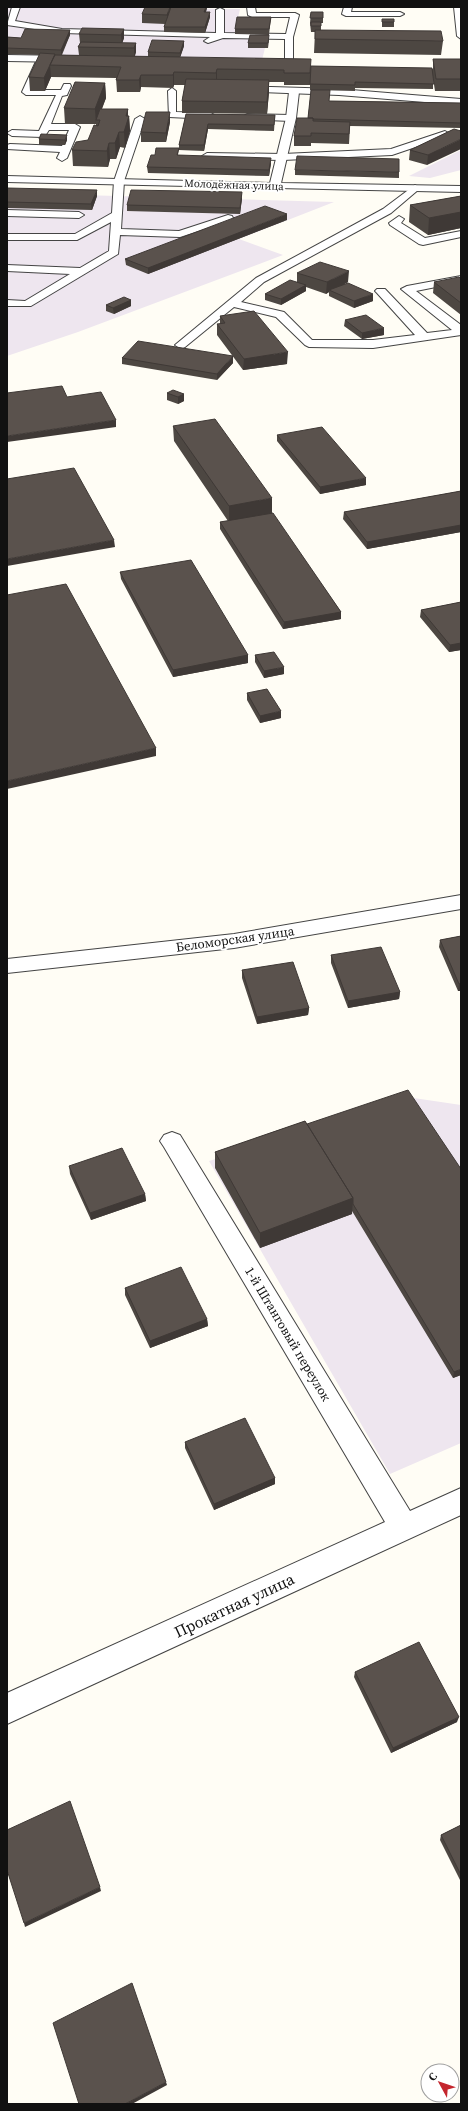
<svg xmlns="http://www.w3.org/2000/svg" width="468" height="2111" viewBox="0 0 468 2111" font-family="'Source Serif 4',serif">
  <rect width="100%" height="100%" fill="#fffdf5"/>
  <path fill="#eee6ef" d="M7,7L240,9L237,22L269,34L268,48H265L262,60L7,55Z
    M461,150V170L430,178L409,176Z
    M7,193L334,202L239,239L283,255L78,332L7,356Z
    M407,1097L461,1105V1443L390,1474L209,1161L305,1132Z"/>
  <g fill="none" stroke-linecap="round" stroke-linejoin="round">
    <g stroke="#444" stroke-width="2">
      <path id="lane" d="M12,7H20L15,21L62,29L216,33V10L220,8L224,10V33L286,34L290,17H252L248,15L247,7H255L256,13H295L299,15L293,37V64L289,67L285,64V39L223,38L208,43L204,41L210,37L62,33L7,25Z
        M344,7H352L351,12H400L404,14L400,16H346L342,14Z
        M38,57L45,59L31,90H61L64,84H70L71,86L67,95L62,96L51,124H75L80,127L67,158L62,161L57,158L60,152L7,149V145L10,144L62,146L69,130H49L45,136L42,137L12,136L7,133L12,130L39,131L56,95H26L22,92Z
        M241,86L339,89L461,99V105L339,95L238,91L237,89Z
        M172,88L176,91V112L211,113L216,116L211,119L169,117L168,91Z
        M247,114L291,115L296,118L291,121L244,119L242,117Z
        M140,116L145,119L124,181L121,229L179,231L228,215L232,216L233,218L232,220L180,237L120,235L118,254L31,306H7V300L25,301L70,274L7,271V265L80,268L109,251L111,222L77,240H7V234H75L112,213L114,181L135,119Z
        M445,131L450,134L448,136L392,155L283,160L207,159L202,156L207,153L283,154L391,149Z
        M415,185L420,188L418,190L391,213L264,282L241,302L284,312L312,340H373L415,335L377,293L375,291L377,289H385L427,333L452,330L401,289L407,286L461,276V282L416,291L461,325V335L373,348L309,347L305,345L276,317L234,307L185,347L181,349L175,345L256,278L383,209Z
        M7,210L79,212L84,215L79,218L7,216Z
        M399,216L404,219L401,223L425,238L461,231V237L423,245L419,244L390,225L389,223Z"/>
    </g>
    <g stroke="#444" stroke-width="2">
      <path id="street" d="M454,7H461V39L457,36Z
        M7,55L68,56L73,59L68,62L7,61Z
        M294,89L299,92L296,118L281,183L461,186V192L7,182V176L270,183L286,118L289,92Z
        M461,895V909L234,948L7,973V959L234,934Z
        M172,1132L180,1135L410,1511L461,1488V1515L7,1724V1693L385,1522L164,1147L160,1141L164,1135Z"/>
    </g>
    <use href="#lane" fill="#fff" fill-rule="evenodd"/>
    <use href="#street" fill="#fff" fill-rule="evenodd"/>
  </g>
  <path fill="#4d4742" d="M317,7H336V8Z
    M207,8L206,12L210,17L205,33L164,32V27L165,24L142,23V14Z
    M311,12H323V23H321V30L443,41L441,55L314,53L315,32H311L310,23Z
    M271,17L269,35L235,34V29Z
    M382,19L394,22V27H382Z
    M124,29V38L122,43H136V52L135,56L148,57V52L184,41V46L180,57L311,66L433,69V59H461V91H435L433,78V89L355,88V91L313,90L329,101L461,103V128L350,126L349,144L311,143V146H294V136L308,118L311,90H310V85H284V82H269V92L267,114L182,113V101L185,85H174L173,88L141,87L140,92H117L116,78L51,77L45,91H30L29,77L40,55L7,54V37L21,38L70,30V35L62,55H79L78,47L80,43L79,34Z
    M269,40L268,48H248V43Z
    M105,83L106,98L102,109H128V116H129L130,131L125,148L120,147L116,159H110L108,167L73,166L72,150L88,140L96,125V124H65L64,108Z
    M186,114L275,115L274,131L208,129L204,151L179,150V145Z
    M170,122L166,142H141V132Z
    M454,129L427,165L409,160L410,150Z
    M41,134L67,140L65,145H39V139Z
    M179,148L178,155L271,163L269,176L148,173L147,167L155,155Z
    M295,170L399,172V178L295,175Z
    M7,188L97,196L92,210L7,208Z
    M461,196V228L428,235L409,222L410,205Z
    M242,198L240,214L127,211V205Z
    M287,220L148,274L126,265L125,259Z
    M297,273L348,282L344,284L373,301L354,308L329,296V292L326,294L306,287V291L281,305L265,300V294L297,282Z
    M461,279V315L433,293L434,282Z
    M131,300V306L114,314L106,311V305Z
    M220,316L287,364L243,370L217,335V324H220Z
    M345,320L384,335L362,339L344,326Z
    M122,358L233,363L217,380L122,364Z
    M167,393L184,394V401L178,404L167,400Z
    M173,426L272,513L341,612V619L283,629L220,529V522L228,521L174,441Z
    M277,435L366,485L320,494L277,441Z
    M461,491V532L367,549L343,519L344,512Z
    M120,572L248,655V663L173,677L121,579Z
    M461,602V650L449,652L420,617L421,610Z
    M255,655L284,674L264,678L255,662Z
    M247,693L281,718L260,723L247,700Z
    M461,936V991H458L439,947L440,940Z
    M331,955L400,992L399,999L348,1008L331,963Z
    M242,970L309,1008L308,1015L257,1024L242,978Z
    M305,1121L461,1375L453,1378L352,1211V1214L260,1248L215,1168V1152Z
    M69,1166L145,1194L146,1201L91,1220L70,1174Z
    M125,1288L207,1319L208,1326L150,1348L125,1295Z
    M185,1442L275,1478V1484L214,1510L185,1448Z
    M355,1672L457,1722L391,1753L354,1677Z
    M461,1825V1882L440,1840L441,1835Z"/>
  <path fill="#3f3936" d="M170,7H173L167,24V15Z
    M206,7H207V8L204,17V12Z
    M210,12V17L205,33V27Z
    M124,29V38L122,44L121,35Z
    M70,30V35L61,55V50Z
    M184,41V46L180,58V53Z
    M136,43V52L134,57V48Z
    M55,54L56,65H50L51,77L45,91L44,78Z
    M217,69V81L216,85V73Z
    M174,72V85L173,88V75Z
    M141,75V87L140,92L139,80Z
    M269,80V92L267,114V102Z
    M105,83L106,98L97,120H96V124L95,109Z
    M128,109V119L129,116L130,131L125,148L124,132L126,116Z
    M170,112V122L166,142V133Z
    M208,124V129L204,151V145Z
    M119,132L120,147L116,159L115,143Z
    M67,135V140L65,145V140Z
    M461,139V149L427,165L428,155Z
    M109,143L110,159L108,167L107,151Z
    M271,158V163L269,176V170Z
    M97,190V196L92,210L91,204Z
    M242,192V198L240,214V208Z
    M461,212V228L428,235L429,218Z
    M287,214V220L148,274V268Z
    M349,271L348,282L332,291L329,290V292L326,294L327,282Z
    M306,285V291L281,305V299Z
    M373,294V301L354,308V301Z
    M131,300V306L114,314L113,308Z
    M384,328V335L362,339V333Z
    M288,352L287,364L243,370L244,359Z
    M233,356V363L217,380V374Z
    M184,394V401L178,404V397Z
    M116,420V427L7,442V436Z
    M366,478V485L320,494V487Z
    M272,498V514L229,522V506Z
    M461,525V532L367,549V542Z
    M114,540L115,547L7,566V559Z
    M341,612V619L283,629L284,622Z
    M461,643V650L449,652L450,645Z
    M248,655V663L173,677V670Z
    M284,667V674L264,678V671Z
    M281,711V718L260,723V716Z
    M156,748V756L7,789V781Z
    M461,983V991H458L459,984Z
    M400,992L399,999L348,1008V1001Z
    M309,1008L308,1015L257,1024V1017Z
    M145,1194L146,1201L91,1220L90,1213Z
    M353,1198L352,1214L260,1248V1233Z
    M207,1319L208,1326L150,1348V1341Z
    M461,1369V1375L453,1378L454,1372Z
    M275,1478V1484L214,1510V1504Z
    M459,1717L457,1722L391,1753L393,1748Z
    M100,1887L101,1891L25,1927L24,1923Z
    M166,2082L167,2085L132,2104H125Z"/>
  <path fill="#5a524d" stroke="#3f3936" d="M145,7H170L167,15L142,14Z
    M171,7H206L204,12H210L205,27H164Z
    M311,12H323V18H310Z
    M237,17H271L269,29H235Z
    M382,19H394V22H382Z
    M311,22H321V26H311Z
    M82,28L124,29L121,35L79,34Z
    M25,29L70,30L61,50L7,48V37L21,38Z
    M315,30L441,31L443,41L315,39Z
    M250,35H269L268,43H248Z
    M152,40L184,41L180,53L148,52Z
    M81,42L136,43L134,48L78,47Z
    M40,53L55,54L44,78L29,77Z
    M55,55L311,59L310,73H284V70L217,69L216,73L174,72L173,75H141L139,80H116L121,67L50,65Z
    M433,59H461V79H436Z
    M311,66L432,68L434,84L355,82V85L310,84Z
    M186,79L269,80L267,102L182,101Z
    M75,82L105,83L95,109L64,108Z
    M311,90H330L329,101L461,103V123L313,119V118H308Z
    M100,109H128L126,116H129L124,132H119L115,143H109L107,151L72,150L76,142L88,140L94,125L98,126L100,120H96Z
    M146,112H170L166,133L141,132Z
    M186,114L275,115L274,125L208,124L204,145H179Z
    M297,118H313V121L350,122L349,134L311,133V136H294Z
    M454,129L461,131V139L428,155L410,150Z
    M41,134L67,135L65,140L39,139Z
    M156,148H179L177,155L271,158L269,170L147,167L151,155H155Z
    M297,156L399,159V172L295,170Z
    M7,188L97,190L91,204L7,202Z
    M131,190L242,192L240,208L127,205Z
    M461,196V212L429,218L410,205Z
    M265,206L287,214L148,268L125,259Z
    M320,262L349,271L327,282L297,273Z
    M459,277L461,279V303L434,282Z
    M290,280L306,285L281,299L265,294Z
    M348,283L373,294L354,301L329,290Z
    M124,297L131,300L113,308L106,305Z
    M254,311L288,352L244,359L217,324L225,323L220,316Z
    M366,315L384,328L362,333L345,320Z
    M138,341L233,356L217,374L122,358Z
    M62,386L67,397L101,392L116,420L7,436V393Z
    M173,390L184,394L178,397L167,393Z
    M215,419L272,498L229,506L173,426Z
    M322,427L366,478L320,487L277,435Z
    M74,468L114,540L7,559V479Z
    M461,491V525L367,542L344,512Z
    M273,513L341,612L284,622L220,522Z
    M191,560L248,655L173,670L120,572Z
    M66,584L156,748L7,781V595Z
    M461,602V643L450,645L421,610Z
    M274,652L284,667L264,671L255,655Z
    M267,689L281,711L260,716L247,693Z
    M461,936V983L459,984L440,940Z
    M381,947L400,992L348,1001L331,955Z
    M293,962L309,1008L257,1017L242,970Z
    M408,1090L461,1169V1369L454,1372L353,1204V1198L307,1124Z
    M305,1121L353,1198L260,1233L215,1152Z
    M122,1148L145,1194L90,1213L69,1166Z
    M181,1267L207,1319L150,1341L125,1288Z
    M245,1418L275,1478L214,1504L185,1442Z
    M419,1642L459,1717L393,1748L355,1672Z
    M70,1801L100,1887L24,1923L7,1870V1830Z
    M461,1825V1875L441,1835Z
    M132,1983L166,2082L125,2104H79L53,2023Z"/>
  <g text-anchor="middle" dominant-baseline="central" stroke-width="4" stroke-linejoin="round" paint-order="stroke">
    <g font-size="11" fill="#111" stroke="#fff">
      <text transform="translate(234 185) rotate(2)">Молодёжная улица</text>
    </g>
    <g font-size="13" fill="#111" stroke="#fff">
      <text transform="translate(235 939) rotate(-8)">Беломорская улица</text>
      <text transform="translate(288 1334) rotate(59)">1-й Штанговый переулок</text>
    </g>
    <g font-size="16" fill="#111" stroke="#fff">
      <text transform="translate(234 1605) rotate(-25)">Прокатная улица</text>
    </g>
  </g>
  <rect width="468" height="2111" fill="none" stroke="#111111" stroke-width="16"/>
  <g transform="translate(440 2083) rotate(310)"><circle r="19" fill="#ffffff" stroke="#a0a0a0"/>
  <path d="M0-3L7 15L0 10L-7 15Z" fill="#c4262e"/>
  <text y="-6" font-size="11" font-weight="bold" text-anchor="middle" fill="#111111">С</text>
  </g>
</svg>
